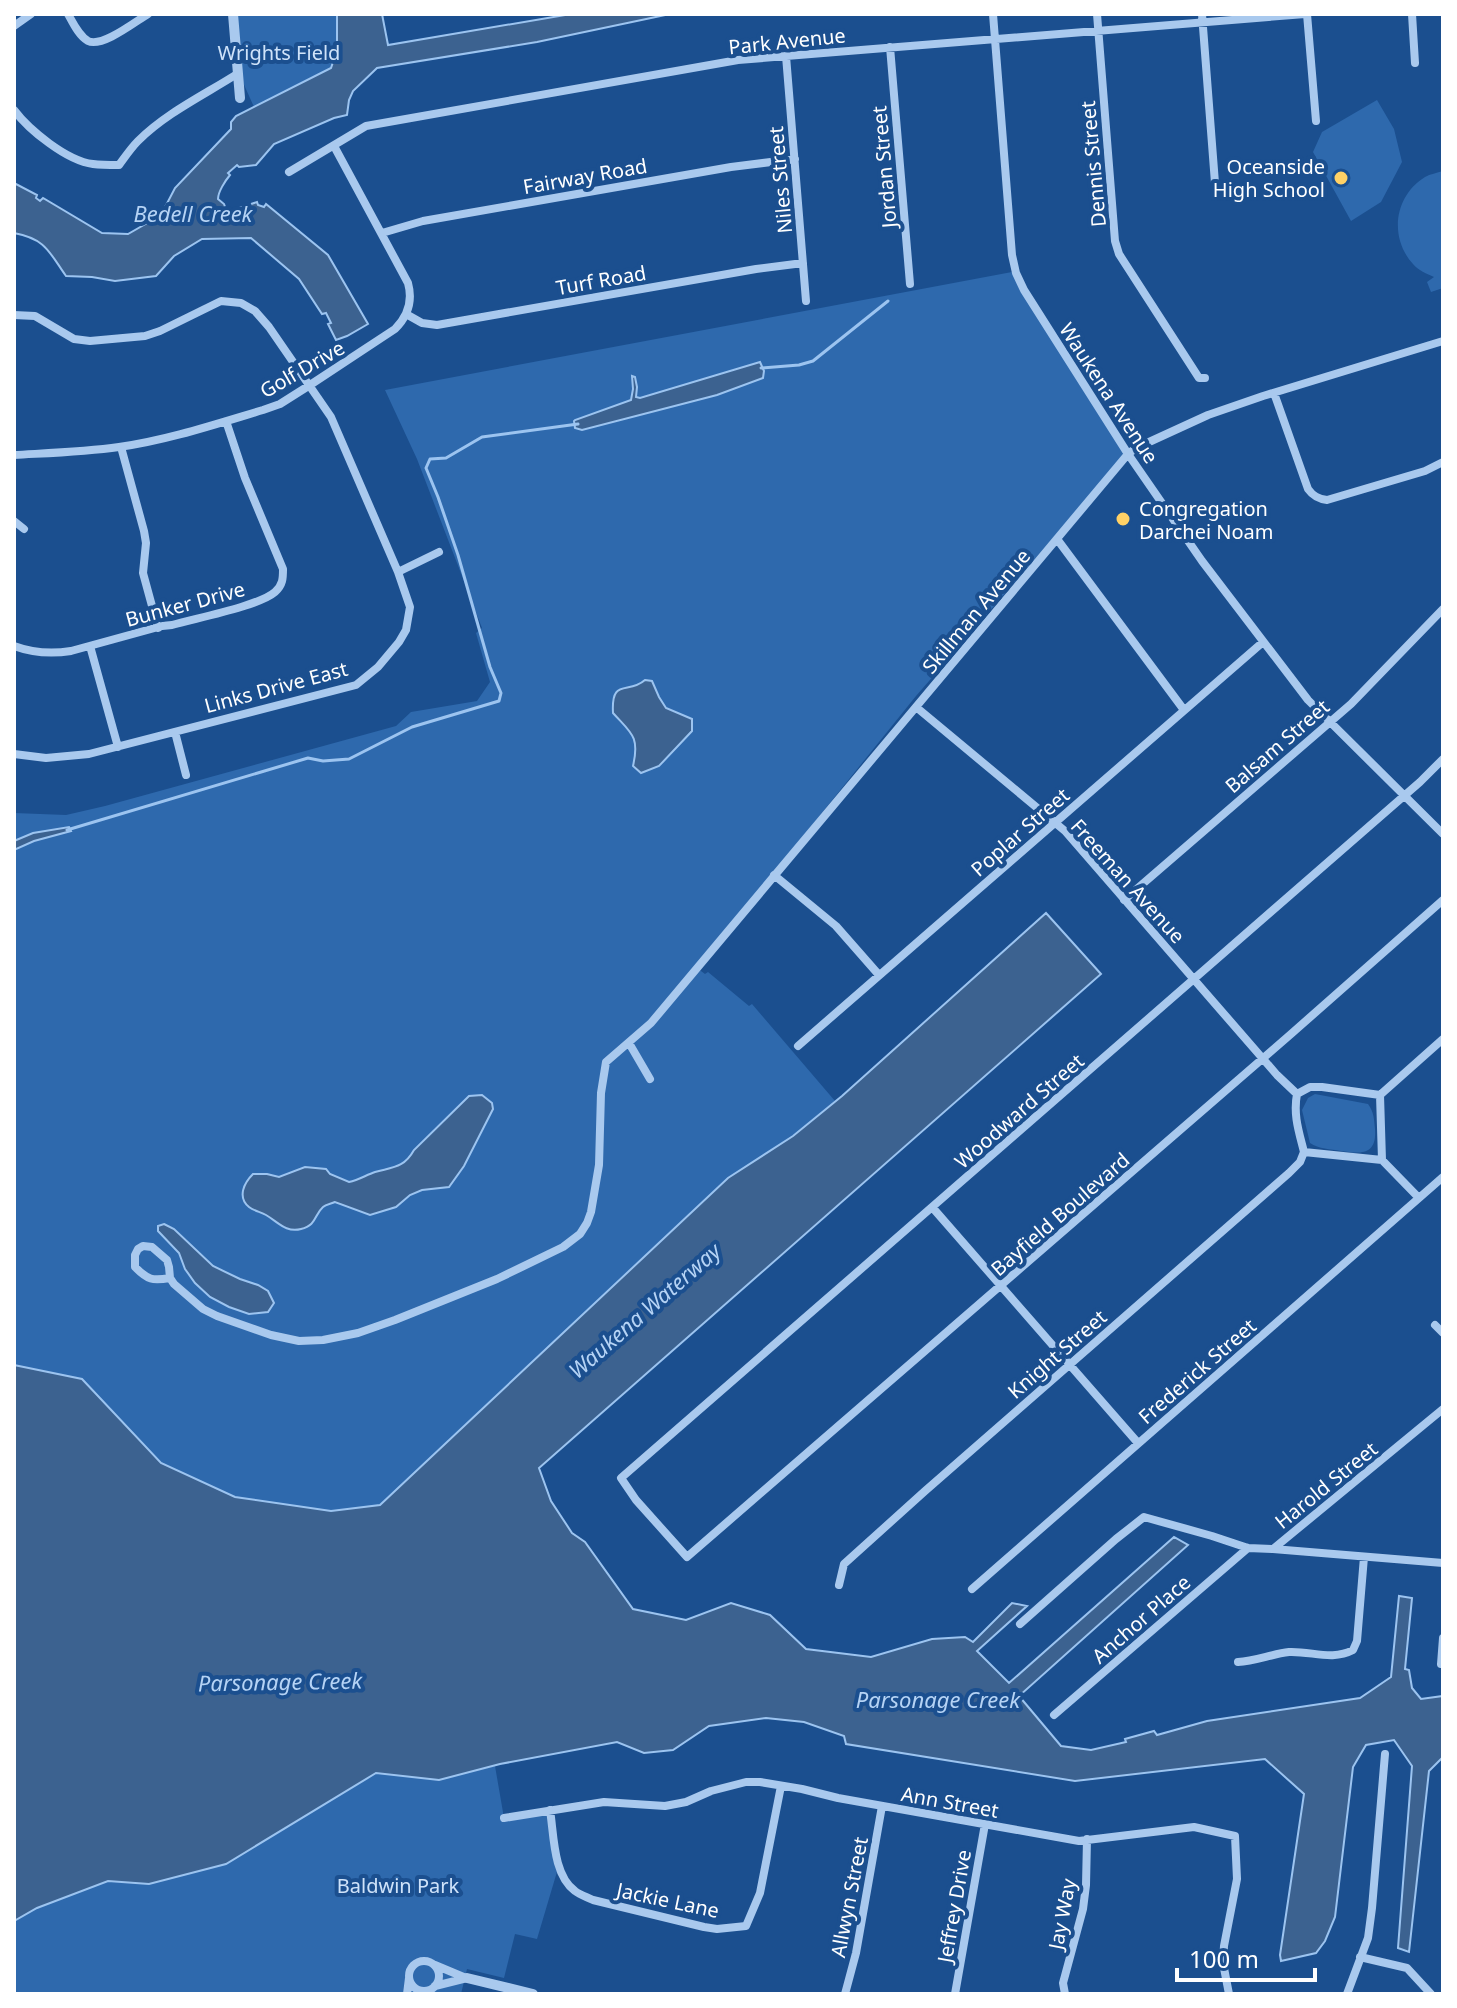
<svg xmlns="http://www.w3.org/2000/svg" width="1457" height="2008" viewBox="0 0 1457 2008" font-family="'Noto Sans',sans-serif">
  <rect width="100%" height="100%" fill="#1b4f8f"/>
  <path fill="#2e69ad" fill-rule="evenodd" d="M237,14H337V50L331,68L254,107L241,78Z
    M1377,100L1394,129L1402,162L1381,202L1351,221L1313,152L1322,132Z
    M1443,171V288L1431,292L1427,282L1434,277C1427,274 1418,270 1413,264C1389,238 1394,196 1425,177C1430,174 1437,173 1443,171Z
    M1012,272L1126,454L916,696L697,968L705,974L708,972L749,1006L752,1004L835,1101L793,1136L382,1510L297,1528L158,1469L14,1370V813L66,815L105,806L396,726L411,712L477,701L490,682L476,633L482,628L417,459L385,390ZM760,363L763,378L717,395L582,430L631,400L633,389L632,378L637,387L636,398H640Z
    M1315,1094L1368,1104C1374,1112 1374,1119 1375,1129C1377,1155 1361,1154 1341,1151C1330,1149 1319,1149 1310,1143L1302,1110L1308,1098Z
    M495,1766L504,1818L550,1810L559,1865L537,1939L515,1934L504,1978L467,1969L461,1994H14V1921L37,1908L108,1881L150,1884L226,1864L376,1773L439,1780Z"/>
  <path fill="#3c6290" stroke="#9cc4f0" stroke-width="2" d="M337,14H382L388,45L571,14H670L537,42L377,68L353,91L349,100L347,115L334,118L274,144L256,165L239,167L237,165L228,173L230,175C225,181 218,192 218,199L224,204L227,212L257,202L258,205L264,207L266,204L328,255L368,324L347,336L336,340L328,324L331,323L326,313L322,314L299,279L251,238L202,239L174,256L156,276L115,281L92,277L66,276C49,252 46,239 14,233V183L37,195L36,198L40,201L43,198L102,233L128,234L161,215L175,188L231,129V122L236,116L331,68L337,50Z
    M760,362L764,371L763,378L717,395L582,430L575,428L574,421L575,420L631,400L633,389L632,376L635,377L637,387L636,397L640,398Z
    M645,680L652,681L659,697L666,708L692,719V731L659,766L641,773L633,766C640,736 631,733 613,713C611,677 628,695 645,680Z
    M69,827L71,831L34,841L14,850V841L33,833Z
    M1046,913L1101,974L539,1468L551,1501L572,1533L585,1542L633,1609L686,1620L731,1603L770,1615L806,1649L871,1657L932,1639L965,1637L973,1642L1012,1603L1027,1606L977,1651L1009,1683L1174,1537L1188,1545L1019,1696L1061,1746L1091,1750L1126,1742L1125,1739L1154,1731L1157,1735L1207,1721L1360,1698L1391,1677L1399,1596L1412,1598L1405,1669L1409,1670L1412,1688L1421,1699L1443,1696V1757L1429,1771L1409,1952L1398,1948L1412,1766L1394,1740L1366,1745L1353,1767L1335,1917L1325,1941L1316,1953L1281,1961L1280,1955L1304,1794L1265,1759L1075,1781L846,1744L844,1736L804,1722L766,1718L709,1726L673,1750L644,1753L617,1742L500,1764L439,1780L376,1773L226,1864L149,1884L108,1881L37,1908L14,1921V1365L82,1379L161,1463L235,1497L331,1511L380,1505L728,1178L793,1136L842,1096Z
    M482,1095L492,1103L493,1109L464,1166L449,1187L422,1190L410,1195L396,1207L370,1215L335,1202C331,1204 326,1204 323,1207C314,1215 317,1225 301,1229C286,1233 278,1222 266,1215C261,1212 254,1211 249,1207C237,1197 244,1183 253,1174H267L279,1177L305,1167L326,1169L330,1174L349,1182C359,1180 366,1175 375,1172C393,1167 404,1168 414,1150L469,1096Z
    M164,1224L174,1229L213,1266L240,1279L258,1285L268,1291L274,1303L268,1312L249,1314L229,1307L210,1297L195,1283L185,1269L179,1253L158,1231V1226Z"/>
  <g fill="none" stroke-linecap="round" stroke-linejoin="round">
    <path stroke="#9cc4f0" stroke-width="3" d="M761,368L799,365L813,361L888,301
      M67,830L308,758L323,761L349,759L412,727L499,701L501,693L490,667L458,555L438,497L426,468L430,459L446,458L482,437L578,424"/>
    <path stroke="#a9c9ee" stroke-width="8" d="M68,14C73,23 79,36 88,41C102,48 136,21 148,14
      M993,14L1012,255L1016,273L1024,290L1128,454L1202,561L1308,700L1443,834
      M1097,14L1115,241L1119,254L1199,378H1205
      M1202,14L1215,183
      M1307,14L1316,121
      M1412,14L1415,63
      M14,26L31,14
      M890,47L910,284
      M786,56L806,301
      M14,110C29,130 67,161 93,164C101,165 110,165 119,165C125,157 131,148 138,141C166,113 204,95 237,74
      M289,172L366,126L738,60L1305,14
      M382,233L423,221L731,167L795,159
      M406,314L422,323L437,325L756,269L803,263
      M14,315L35,316L74,339L90,341L145,336L160,331L221,301L241,303L255,311L269,327L331,417L398,572L410,607L406,630L399,642L378,667L356,685L89,754L46,758L14,754
      M1274,393L1308,489C1313,496 1318,499 1327,500L1425,471L1443,462
      M121,447L144,531L146,543L143,573L158,628
      M14,455C49,453 84,452 119,447C168,440 216,424 263,410L280,404L310,385L395,329C408,316 413,301 408,283L334,146
      M14,521L24,529
      M1057,539L1184,710
      M398,572L439,552
      M14,646C33,653 52,654 71,651L162,626L172,625C196,618 259,606 275,592C283,585 283,578 283,569L245,478L226,421
      M90,646L118,747
      M916,707L1065,831L1277,1075L1297,1094
      M175,732L186,775
      M1443,759L1420,782L621,1478L636,1500L687,1557L1291,1034L1443,900
      M774,875L836,926L879,975
      M1124,900L1351,704L1443,609
      M629,1043L650,1079
      M798,1046L1263,642
      M1380,1095L1443,1039
      M1380,1095L1382,1160
      M1304,1152C1299,1132 1293,1115 1297,1094L1310,1087H1322L1380,1095
      M1304,1152L1382,1160L1419,1198
      M932,1207L1138,1443
      M170,1278C152,1281 148,1280 135,1267V1255L138,1249L143,1246L152,1247L167,1260L169,1267L170,1278L174,1284L203,1309L217,1316L271,1335L299,1341L323,1340L358,1333L395,1320L497,1279L563,1247L580,1234L587,1223L591,1212L599,1165L601,1093L606,1062L651,1023L1128,454L1136,448L1208,415L1263,396L1443,341
      M1435,1325L1443,1333
      M1273,1549L1443,1563
      M839,1585L844,1564L925,1491L1289,1173L1300,1162L1304,1152
      M972,1589L1443,1177
      M1020,1624L1116,1539L1144,1517L1212,1536L1248,1548L1273,1549L1443,1409
      M1238,1662C1255,1661 1272,1654 1289,1652C1312,1651 1332,1661 1353,1650L1357,1641L1364,1557
      M1441,1664L1443,1638
      M1054,1715L1248,1548
      M550,1810C554,1835 553,1875 575,1891C580,1895 587,1897 593,1900L704,1927L717,1929L746,1926L760,1893L781,1786
      M504,1818L604,1802L665,1806L686,1802L711,1791L746,1782H760L802,1789L838,1798L1079,1841L1194,1827L1235,1836L1237,1879L1224,1946L1223,1963L1229,1994
      M1360,1957L1407,1968L1431,1994
      M409 1976a15 15 0 1 1 30 0a15 15 0 1 1-30 0Z
      M435,1965L466,1978
      M435,1986L467,1978
      M407,1994L409,1978
      M845,1994L856,1953L882,1806
      M955,1994L985,1824
      M1065,1994L1063,1983L1083,1909L1086,1885L1087,1839
      M1347,1994L1368,1938L1372,1908L1385,1754"/>
    <path stroke="#a9c9ee" stroke-width="10" d="M233,14L240,98
      M467,1978L533,1994"/>
  </g>
  <g fill="#ffd166" stroke="#1b4f8f" stroke-width="3">
    <circle cx="1341" cy="178" r="8"/>
    <circle cx="1123" cy="519" r="8"/>
  </g>
  <g text-anchor="middle" dominant-baseline="central" stroke-width="8" stroke-linejoin="round" paint-order="stroke">
    <g font-size="20" fill="#fff" stroke="#1b4f8f">
      <text transform="translate(787 41) rotate(-6)">Park Avenue</text>
      <text transform="translate(1093 164) rotate(-95)">Dennis Street</text>
      <text transform="translate(884 167) rotate(-95)">Jordan Street</text>
      <text transform="translate(585 176) rotate(-10)">Fairway Road</text>
      <text transform="translate(780 180) rotate(-95)">Niles Street</text>
      <text transform="translate(601 280) rotate(-10)">Turf Road</text>
      <text transform="translate(302 369) rotate(-30)">Golf Drive</text>
      <text transform="translate(1109 393) rotate(57)">Waukena Avenue</text>
      <text transform="translate(185 604) rotate(-15)">Bunker Drive</text>
      <text transform="translate(976 611) rotate(-50)">Skillman Avenue</text>
      <text transform="translate(276 687) rotate(-15)">Links Drive East</text>
      <text transform="translate(1277 746) rotate(-41)">Balsam Street</text>
      <text transform="translate(1020 832) rotate(-41)">Poplar Street</text>
      <text transform="translate(1128 881) rotate(48)">Freeman Avenue</text>
      <text transform="translate(1019 1111) rotate(-41)">Woodward Street</text>
      <text transform="translate(1060 1214) rotate(-41)">Bayfield Boulevard</text>
      <text transform="translate(1057 1354) rotate(-41)">Knight Street</text>
      <text transform="translate(1197 1371) rotate(-41)">Frederick Street</text>
      <text transform="translate(1326 1485) rotate(-39)">Harold Street</text>
      <text transform="translate(1141 1619) rotate(-41)">Anchor Place</text>
      <text transform="translate(950 1802) rotate(10)">Ann Street</text>
      <text transform="translate(849 1897) rotate(-79)">Allwyn Street</text>
      <text transform="translate(668 1900) rotate(12)">Jackie Lane</text>
      <text transform="translate(954 1906) rotate(-80)">Jeffrey Drive</text>
      <text transform="translate(1062 1914) rotate(-79)">Jay Way</text>
    </g>
    <g font-size="20" fill="#cfe3fa" stroke="#1b4f8f">
      <text x="279" y="52">Wrights Field</text>
      <text x="398" y="1885">Baldwin Park</text>
    </g>
    <g font-size="20" fill="#fff" stroke="#1b4f8f" text-anchor="end">
      <text x="1325" y="166">Oceanside<tspan x="1325" dy="23">High School</tspan></text>
      <text x="1139" y="508" text-anchor="start">Congregation<tspan x="1139" dy="23">Darchei Noam</tspan></text>
    </g>
    <g font-size="22" font-style="italic" fill="#b5d3f5" stroke="#1b4f8f">
      <text x="193" y="213">Bedell Creek</text>
      <text transform="translate(644 1310) rotate(-41)">Waukena Waterway</text>
      <text transform="translate(280 1681) rotate(-1)">Parsonage Creek</text>
      <text x="938" y="1699">Parsonage Creek</text>
    </g>
  </g>
  <rect width="1457" height="2008" fill="none" stroke="#ffffff" stroke-width="32"/>
  <path d="M1177 1968v12h138v-12" fill="none" stroke="#ffffff" stroke-width="4"/>
  <text x="1189" y="1968" font-size="24" fill="#ffffff" stroke="#1b4f8f" stroke-width="6" paint-order="stroke">100 m</text>
</svg>
